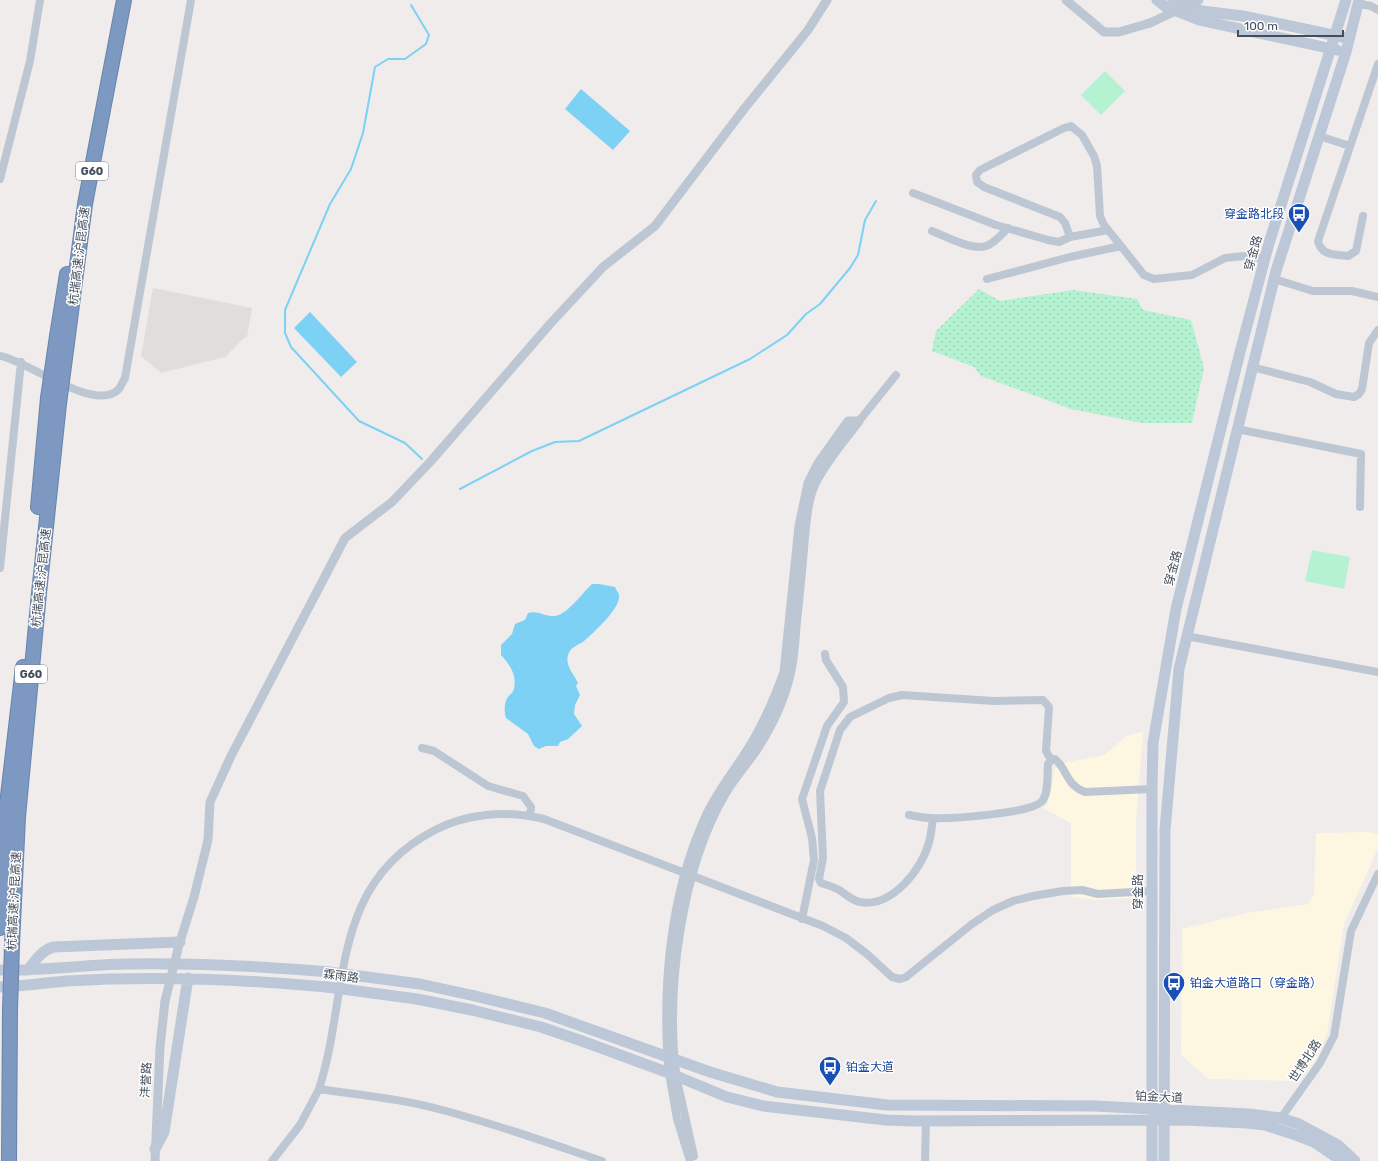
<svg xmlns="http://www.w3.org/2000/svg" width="1378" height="1161" viewBox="0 0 1378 1161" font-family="Rubik,'Noto Sans SC',sans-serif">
  <defs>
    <pattern id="grass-dots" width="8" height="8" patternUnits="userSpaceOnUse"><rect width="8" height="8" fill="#b4f2d1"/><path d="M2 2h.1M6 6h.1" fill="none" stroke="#9cd1b6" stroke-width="1.8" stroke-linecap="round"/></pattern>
  </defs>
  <rect width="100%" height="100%" fill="#efeceb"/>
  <path fill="#fdf7e1" d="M1143,732L1136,821V902L1128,898L1095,900L1071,897V823L1043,808L1048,803L1055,768L1068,762L1104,755L1128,735Z
    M1368,832L1378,834V848L1344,924L1327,1034L1315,1061L1307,1071L1292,1081L1208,1079L1181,1055L1182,929L1247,913L1308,904L1314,894L1316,833Z"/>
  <path fill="#e0dddd" d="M153,288L252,308L247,337L244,338L225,357L161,373L141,356Z"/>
  <path fill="url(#grass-dots)" d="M979,289L1000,301L1073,290L1137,299L1143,310L1191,320L1204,368L1192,423H1142L1071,409L981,376L974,367L932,351L936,331Z"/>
  <path fill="#b4f2d1" d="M1105,71L1125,91L1101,115L1081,95Z
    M1312,550L1350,557L1344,589L1305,581Z"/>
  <path fill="#7dd1f4" d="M581,89L630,131L613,150L565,109Z
    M310,312L357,362L341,377L294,328Z
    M592,584H599L615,587C616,590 619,593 619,595C621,608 593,633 584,641C579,645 570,647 568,655C565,666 574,674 578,683L576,686L580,695L575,705L574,714L582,726L568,739L560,742L558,746H546L539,749L534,746L528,734L506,718C504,712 504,702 508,697C510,694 513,693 514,689C517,675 510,665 501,655V645L512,634L515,624L525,620L528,613C538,610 544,616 553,616C566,617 583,592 592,584Z"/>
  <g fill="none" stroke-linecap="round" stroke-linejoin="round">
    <path stroke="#7dd1f4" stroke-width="2" d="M411,5L429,35L426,44L405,59H388L375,67L363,133L351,169L330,204L285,310V333L291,347L359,421L405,443L422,459
      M460,489L532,451L555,442L579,441L750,359L787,335L806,314L820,304L850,268L858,255L865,220L876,201"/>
    <g stroke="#6984ac" stroke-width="16">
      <path id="motorway" d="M57,336L67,274
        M67,343L85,204L124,0
        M38,507L48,398
        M0,928L6,813L23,667
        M12,944L18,817L39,593L59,404
        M9,1161L10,1011"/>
    </g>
    <path stroke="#bdc7d3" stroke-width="8" d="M1359,4L1371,6L1378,10
      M1319,136L1350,146
      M0,179L30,61L40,0
      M913,193L996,225L1048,240L1059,242L1070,237L1108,230
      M1363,216L1356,251L1348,256C1335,254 1321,256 1318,241L1378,64
      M932,231C945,236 972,251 986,246C995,243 1001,235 1008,228
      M1070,237L1065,223L1060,217L984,187L977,182L976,175L980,170L1064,128L1071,126L1082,135L1094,156L1097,166L1100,216L1104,225L1121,246
      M987,279L1070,257L1121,246L1144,275L1154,279L1192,275L1225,258L1244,256L1265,259
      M1274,279L1313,291H1352L1378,297
      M0,356C27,360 95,414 119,389C121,386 123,381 125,378L191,0
      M1252,367L1310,382L1336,394L1354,397L1359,394L1362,389L1369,343L1378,330
      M859,421L896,375
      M1237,429L1361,454L1360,507
      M0,568L21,362
      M1186,636L1378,672
      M422,748L434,751L488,786L523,796L531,807L530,816
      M909,815C916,816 923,818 930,818C948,819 1034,814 1043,800C1049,791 1047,774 1048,764L1051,760L1055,759C1068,770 1065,784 1085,792L1152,789
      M933,818C932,826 931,835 929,842C922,870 891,908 860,902C851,900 846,894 839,890C834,887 827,885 821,883L819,879L823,858L820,791L840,730L850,717L889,698L902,695L994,701L1043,700L1049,707L1046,751L1051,760
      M802,919L814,860L812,838L802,799L827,726L844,702L843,687L826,660L825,654
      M669,1073L677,1119L690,1161
      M676,1076L694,1156
      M319,1089C350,992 328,885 435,830C468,813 507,810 544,819L823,926L846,938L867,954L892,977L900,979L906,977L972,924L993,910L1013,901L1033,896L1063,891L1082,890L1098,894L1151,891
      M1281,1118L1320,1063L1334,1036L1351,931L1378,874
      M272,1161L300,1125L319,1089C360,1095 403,1099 442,1110C496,1124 549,1143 602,1161
      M925,1161L926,1120"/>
    <path stroke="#bdc7d3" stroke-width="9" d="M1066,0L1104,32H1119L1150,23
      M178,948L194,897L208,840L210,802L231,756L345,538L392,502L431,461L550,324L603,267L655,226L744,109L808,30L827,0
      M669,1073C662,989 670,895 705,818C717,791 736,769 751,744C765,721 775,697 784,672L799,526L808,483L818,463L848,421H859
      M676,1076C665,990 681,869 725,794C734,779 746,765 756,751C771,728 784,701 790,675C794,659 795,642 796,626C799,598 802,570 804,542C806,524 807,501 815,484C826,461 844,441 859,421
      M155,1161L160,1047L165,1001"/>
    <path stroke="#bcc7d8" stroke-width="11" d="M1157,0L1166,7L1199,20L1337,50
      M1173,0L1202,11L1243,16L1342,37
      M0,970C42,971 83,965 125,964C193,963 260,966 329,972
      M28,970C35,961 41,951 53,947L180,942
      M0,987C22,986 44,983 66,981C153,976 240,979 327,987
      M475,996L545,1013L710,1072L777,1092L887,1105L1095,1106L1248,1114L1281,1118L1299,1124L1338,1145L1355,1161
      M472,1010L541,1027L582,1041L669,1073L727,1097L763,1106L886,1120L913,1121L1184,1120L1247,1123L1265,1125L1296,1135L1314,1142L1342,1161
      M155,1149L164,1132L188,978
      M1152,1161V789L1153,743L1176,609L1240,352L1269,243L1346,0
      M1164,1161L1165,830L1179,669L1276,271L1346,52L1359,0"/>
    <use href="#motorway" stroke="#7e99c1" stroke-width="14"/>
    <g stroke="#6984ac" stroke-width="16" stroke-linecap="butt">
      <path id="motorway-bridge" d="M48,398L57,336
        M59,404L67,343
        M10,1011L12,944"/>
    </g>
    <path stroke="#bdc7d3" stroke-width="9" d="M1150,23L1199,0
      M165,1001L178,949"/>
    <path stroke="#bcc7d8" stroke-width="11" d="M329,972L420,984L475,996
      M327,987L417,999L472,1010"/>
    <use href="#motorway-bridge" stroke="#7e99c1" stroke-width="14"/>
  </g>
  <defs>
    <g id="bus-pin" transform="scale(1.15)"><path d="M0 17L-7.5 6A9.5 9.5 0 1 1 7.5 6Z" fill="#1a4fb4" stroke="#fff"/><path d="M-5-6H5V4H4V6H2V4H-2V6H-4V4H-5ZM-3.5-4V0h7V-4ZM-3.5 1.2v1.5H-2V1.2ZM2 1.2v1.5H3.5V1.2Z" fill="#fff"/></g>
  </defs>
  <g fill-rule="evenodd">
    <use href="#bus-pin" x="1299" y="214"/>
    <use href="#bus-pin" x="1174" y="983"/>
    <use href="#bus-pin" x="830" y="1067"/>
  </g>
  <g text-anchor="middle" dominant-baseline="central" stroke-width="3" stroke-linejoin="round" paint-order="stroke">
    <g fill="#fff" stroke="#7b828c" stroke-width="1">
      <rect x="76" y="162" width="32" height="18" rx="3"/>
      <rect x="15" y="665" width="32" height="18" rx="3"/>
    </g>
    <g font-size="11" font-weight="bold" fill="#434d5b">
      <text x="92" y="171">G60</text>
      <text x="31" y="674">G60</text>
    </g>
    <g font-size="12" fill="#164399" stroke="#fff" text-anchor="start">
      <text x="1284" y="214" text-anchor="end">穿金路北段</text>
      <text x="1190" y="983">铂金大道路口（穿金路）</text>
      <text x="846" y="1067">铂金大道</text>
    </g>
    <g font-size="12" fill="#434d5b" stroke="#fff">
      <text transform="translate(1253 253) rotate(-74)">穿金路</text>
      <text transform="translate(79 256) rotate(-83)">杭瑞高速;沪昆高速</text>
      <text transform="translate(1173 568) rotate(-75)">穿金路</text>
      <text transform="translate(41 578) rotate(-84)">杭瑞高速;沪昆高速</text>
      <text transform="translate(1138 892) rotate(-90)">穿金路</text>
      <text transform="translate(14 901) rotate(-87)">杭瑞高速;沪昆高速</text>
      <text transform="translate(341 976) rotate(7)">霖雨路</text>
      <text transform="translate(1305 1061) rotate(-57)">世博北路</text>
      <text transform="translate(146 1080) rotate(-87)">沣誉路</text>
      <text transform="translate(1159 1097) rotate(3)">铂金大道</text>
    </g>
  </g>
  <path d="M1238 30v6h105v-6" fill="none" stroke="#434d5b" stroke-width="2"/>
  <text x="1244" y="30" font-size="12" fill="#434d5b" stroke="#ffffff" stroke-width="3" paint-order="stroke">100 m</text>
</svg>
